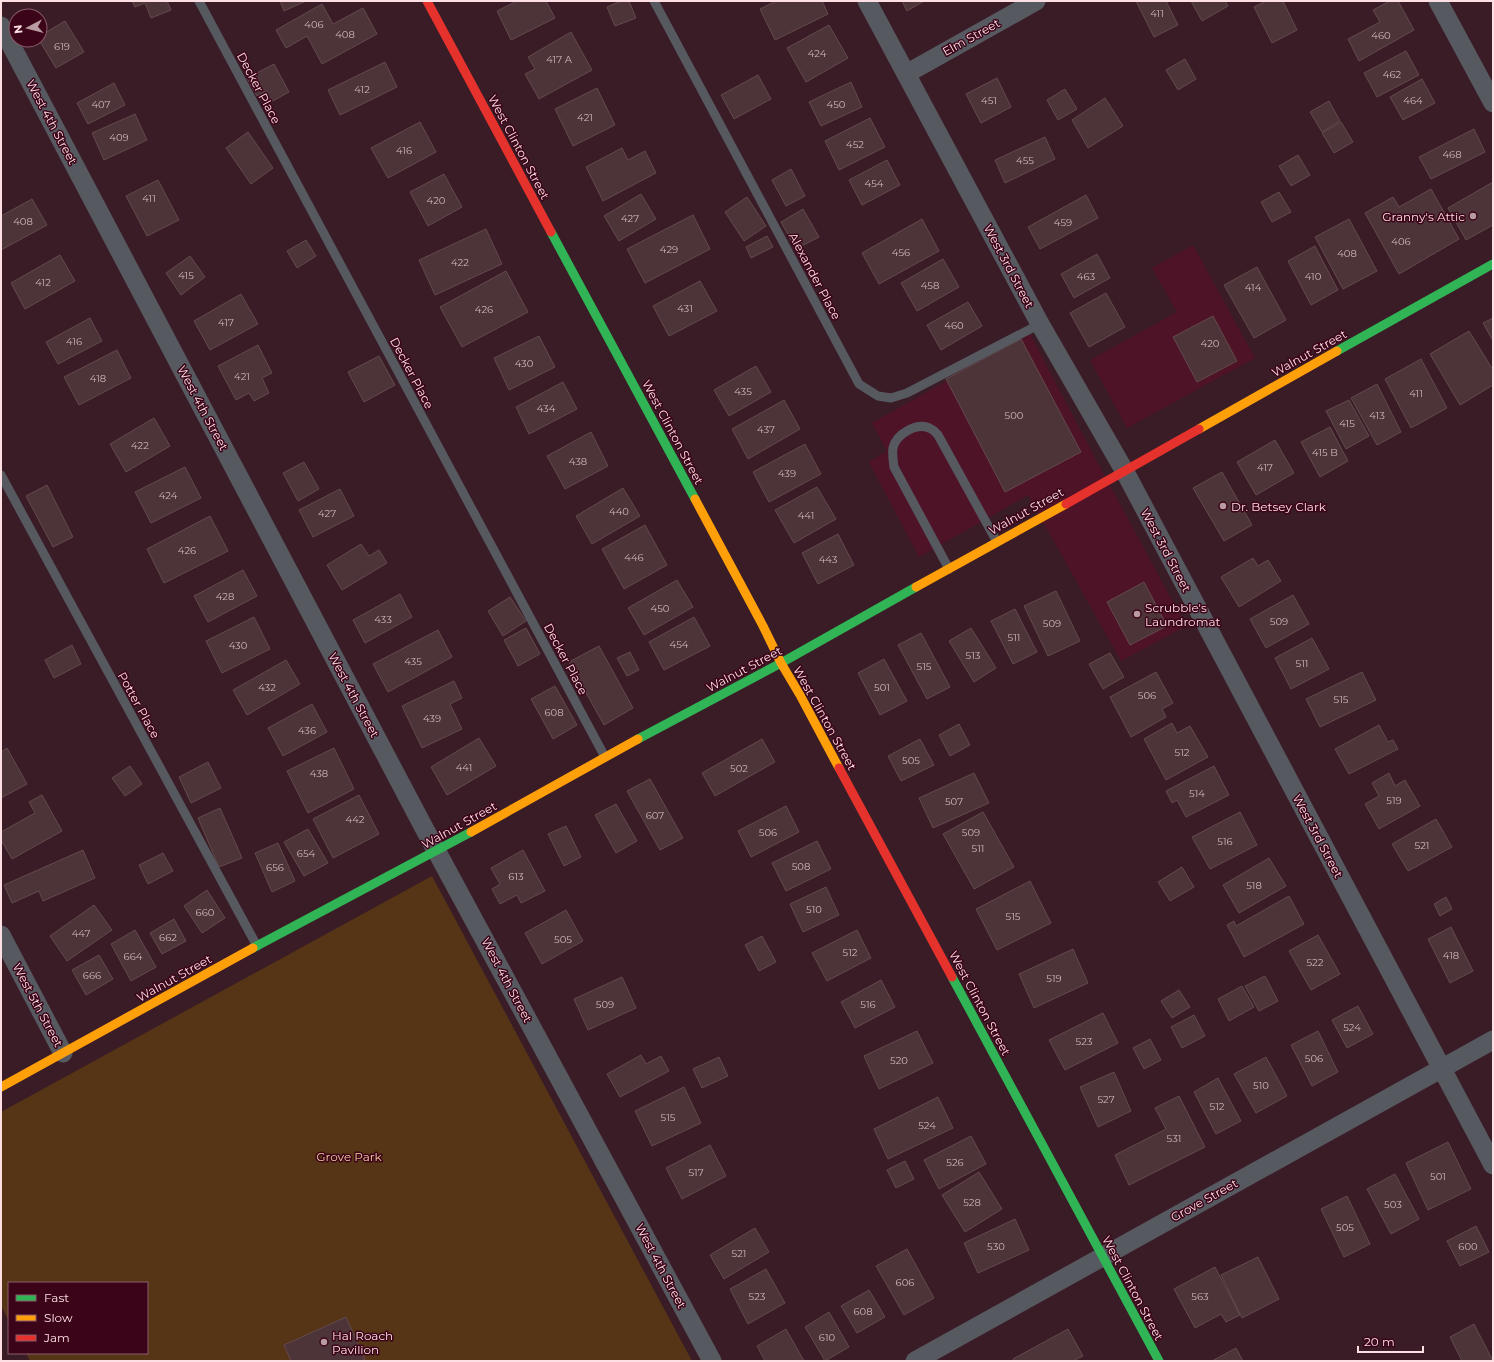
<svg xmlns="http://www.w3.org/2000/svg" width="1494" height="1362" viewBox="0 0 1494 1362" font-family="Montserrat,sans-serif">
  <rect width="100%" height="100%" fill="#3a1c26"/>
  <path fill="#4f1327" d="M1193,245L1255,358L1127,428L1090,360L1177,312L1152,268Z
    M1030,334L1094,456L1186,626L1121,661L1028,495L919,557L869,462L887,451L872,423Z"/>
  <path fill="#563416" d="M432,876L692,1361H30L26,1353H147V1283H9V1321L1,1306V1112Z"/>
  <path fill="#4d3438" stroke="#634a4d" d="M132,1H167L171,10L151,18L145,3L135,7Z
    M280,1H306L284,11Z
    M517,1H546L555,18L511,40L497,11Z
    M621,1H629L636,18L615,26L607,7Z
    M776,1H822L828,14L775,40L760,9Z
    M902,1H924L907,11Z
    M1136,1H1166L1178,25L1154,37Z
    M1191,1H1225L1228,6L1202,21Z
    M1266,1H1283L1297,30L1272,43L1254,7Z
    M1390,1H1398L1414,30L1359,61L1348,39L1380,22L1373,10Z
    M322,4L333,24L363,8L377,34L322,64L307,36L286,48L276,30Z
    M65,21L84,52L56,68L39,40L40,36Z
    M829,25L848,58L806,82L787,48Z
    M571,32L592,70L539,99L525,74L535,69L528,57Z
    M1406,51L1419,75L1377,97L1364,73Z
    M1185,59L1196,79L1178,90L1166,70Z
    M385,62L397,87L340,115L328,90Z
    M274,64L289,92L271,102L266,91L257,96L247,78Z
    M758,75L771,99L734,119L721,95Z
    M997,78L1011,107L981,123L966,94Z
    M1422,79L1435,103L1403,120L1390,97Z
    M851,82L862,107L821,126L809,102Z
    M114,83L125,105L88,124L77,103Z
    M597,88L615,125L573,146L555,109Z
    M1065,89L1077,109L1058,120L1047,100Z
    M1105,98L1123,126L1088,148L1072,120Z
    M1329,101L1340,121L1322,132L1310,112Z
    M135,114L147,140L104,160L92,133Z
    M870,118L885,147L839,170L825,141Z
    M420,122L436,152L388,178L371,148Z
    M1341,122L1353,142L1334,153L1322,133Z
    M1474,129L1485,152L1431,179L1419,157Z
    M248,132L273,168L251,184L226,148Z
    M1045,137L1055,159L1005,183L995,160Z
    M622,148L628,160L645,151L656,173L603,201L586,167Z
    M1298,155L1310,175L1291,186L1279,166Z
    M887,160L900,185L862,205L849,180Z
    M791,169L805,196L786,206L772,180Z
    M444,174L462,207L428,226L410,192Z
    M158,180L179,220L147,236L126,196Z
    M1493,182V225L1466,240L1448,208Z
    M1431,189L1459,239L1399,274L1365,213L1393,197L1399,207Z
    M1279,192L1291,212L1272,222L1261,202Z
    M641,194L656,219L619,241L604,216Z
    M1086,195L1098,218L1040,249L1028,227Z
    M747,197L766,226L744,241L725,212Z
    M32,199L47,225L1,250V216Z
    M803,209L819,237L796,249L781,222Z
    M693,215L710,249L645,283L627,249Z
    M922,219L939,251L879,284L862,253Z
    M1349,219L1377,271L1343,289L1315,237Z
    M486,229L502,264L435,295L419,260Z
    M767,236L773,247L751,258L746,247Z
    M306,240L316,256L297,268L287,251Z
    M1315,246L1338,290L1311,305L1288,261Z
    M1097,254L1110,278L1074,298L1061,274Z
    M60,255L75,281L25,309L11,283Z
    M190,256L205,277L181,295L166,273Z
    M943,259L959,287L917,311L901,283Z
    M1257,267L1286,320L1254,338L1224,285Z
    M506,271L528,312L462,347L440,307Z
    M700,281L717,311L669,336L653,306Z
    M1106,293L1125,327L1089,347L1070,313Z
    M241,294L258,324L210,350L194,321Z
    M968,302L982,326L941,350L927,325Z
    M1213,316L1237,361L1197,382L1173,337Z
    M90,318L102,341L58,364L46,342Z
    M1493,318V341L1483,323Z
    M1469,331L1493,370V385L1460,405L1430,354Z
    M539,336L555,367L509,390L494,358Z
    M1021,339L1081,452L1005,492L946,379Z
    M258,345L272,373L262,378L269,393L254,401L249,393L236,400L218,366Z
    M117,350L131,378L79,405L64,377Z
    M379,356L395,385L364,402L348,372Z
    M1421,359L1447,408L1411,428L1385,379Z
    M756,366L771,392L729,416L714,390Z
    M563,382L577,409L529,434L516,407Z
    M1377,384L1401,432L1377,445L1351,398Z
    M784,400L800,429L748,459L732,429Z
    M1349,400L1369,436L1346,449L1326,411Z
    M154,418L170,446L126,472L110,444Z
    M1330,427L1348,461L1320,477L1301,442Z
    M591,432L608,466L565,489L547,456Z
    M1275,440L1294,473L1256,495L1237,462Z
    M805,444L821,474L769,502L753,472Z
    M304,462L319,489L298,501L283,473Z
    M185,467L201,498L151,523L135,492Z
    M1222,472L1252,525L1224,541L1193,488Z
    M47,485L73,537L53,547L26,496Z
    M817,487L836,519L794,543L775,510Z
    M623,488L640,516L592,544L576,516Z
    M340,489L354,516L313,537L299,510Z
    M210,516L228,551L164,583L147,549Z
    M645,525L667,565L624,589L602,549Z
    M838,534L854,565L818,584L802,553Z
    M361,544L369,556L379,550L387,563L342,590L327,565Z
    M1253,558L1258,566L1268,560L1281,581L1239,607L1221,577Z
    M243,570L257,596L208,622L194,596Z
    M677,580L693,607L644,635L628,608Z
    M1144,582L1167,626L1130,645L1107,602Z
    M1056,591L1080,641L1048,656L1024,606Z
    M400,594L412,617L365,643L353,620Z
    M1293,595L1309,624L1266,648L1250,619Z
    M510,597L526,621L503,636L488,611Z
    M1015,609L1037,652L1013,664L991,621Z
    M254,617L270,649L222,673L206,641Z
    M694,617L710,646L664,670L649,642Z
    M526,628L540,654L518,666L504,640Z
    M971,628L996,668L974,682L949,641Z
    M438,630L452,657L388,692L373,664Z
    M921,633L950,687L927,699L898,645Z
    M1312,638L1329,669L1291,689L1275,658Z
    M72,645L81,664L54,678L45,660Z
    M599,646L633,708L604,725L569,662Z
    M630,652L639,670L627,676L617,658Z
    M1110,653L1124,677L1103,689L1089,664Z
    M884,659L907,701L880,715L858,673Z
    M286,660L300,684L247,715L233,690Z
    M1156,672L1173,703L1162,709L1166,717L1131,737L1110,697Z
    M1362,672L1376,700L1320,727L1306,699Z
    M454,681L462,698L450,704L462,729L422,748L402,706Z
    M555,686L577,725L553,739L531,699Z
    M312,704L327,732L283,756L268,728Z
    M1172,723L1177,733L1190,726L1208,757L1166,780L1144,739Z
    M959,724L970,745L950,756L939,735Z
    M1379,725L1388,742L1393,740L1398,749L1349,774L1335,749Z
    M479,738L496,766L447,795L431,767Z
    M762,739L775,762L715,796L702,773Z
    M920,739L934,765L901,781L888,756Z
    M7,748L27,784L1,798V752Z
    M334,748L354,789L308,813L287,771Z
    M208,762L221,788L191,803L179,777Z
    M130,766L142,784L125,796L112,778Z
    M1214,766L1229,795L1186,817L1177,800L1172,803L1166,791Z
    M974,773L989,803L933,828L919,798Z
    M1389,773L1395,786L1405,780L1420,806L1379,829L1365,804L1379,796L1372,783Z
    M650,779L683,838L660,850L627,791Z
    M42,795L62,831L12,859L1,840V832L35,813L29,802Z
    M359,795L379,834L333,858L313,819Z
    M616,804L637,841L616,853L595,815Z
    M786,806L799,832L751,857L738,831Z
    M220,808L242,858L219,867L198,818Z
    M983,812L1014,867L974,889L943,834Z
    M1240,812L1257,845L1210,869L1192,837Z
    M1436,819L1452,847L1408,871L1392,844Z
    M566,826L581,857L564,866L548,834Z
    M308,829L328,863L304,876L284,842Z
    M817,841L831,869L786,891L772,863Z
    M278,843L295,881L272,892L255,853Z
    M83,850L95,878L43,901L39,891L12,903L4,885Z
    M523,850L545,891L521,903L517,895L500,904L492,889L500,884L491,868Z
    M163,853L173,871L148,884L139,865Z
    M1269,858L1286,886L1239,913L1223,885Z
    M1182,867L1194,887L1170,901L1158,882Z
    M1030,881L1051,923L997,950L976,909Z
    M826,887L839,915L803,932L790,904Z
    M207,890L225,918L202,933L184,906Z
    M1289,896L1304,924L1244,957L1227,925L1234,921L1236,926Z
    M1446,897L1452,909L1440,916L1434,904Z
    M94,905L112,930L67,961L50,936Z
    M566,910L583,941L542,964L525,933Z
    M174,919L186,941L162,954L150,933Z
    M1451,927L1473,971L1450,983L1428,939Z
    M135,930L156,967L131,981L111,944Z
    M857,930L871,958L827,981L812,953Z
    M1318,935L1340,974L1311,990L1289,951Z
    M762,936L776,962L759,971L745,945Z
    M1073,949L1088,983L1034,1008L1019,974Z
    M99,955L113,979L86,995L72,970Z
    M1265,976L1278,1001L1259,1011L1245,986Z
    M622,977L636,1008L588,1030L574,999Z
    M881,980L895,1007L855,1028L841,1002Z
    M1242,986L1254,1007L1229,1021L1218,999Z
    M1179,990L1190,1007L1172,1018L1161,1001Z
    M1358,1006L1373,1034L1347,1048L1332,1020Z
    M1103,1013L1118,1043L1065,1070L1049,1040Z
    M1194,1015L1205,1036L1182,1048L1171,1027Z
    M917,1031L933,1063L879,1089L864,1056Z
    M1318,1031L1338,1072L1312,1086L1291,1045Z
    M1150,1039L1161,1060L1144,1069L1133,1048Z
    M641,1055L646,1064L661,1056L669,1071L620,1097L607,1074Z
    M719,1057L728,1076L702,1088L693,1069Z
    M1266,1057L1287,1096L1256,1113L1234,1074Z
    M1114,1072L1131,1111L1098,1127L1080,1087Z
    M1218,1078L1241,1121L1216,1134L1194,1092Z
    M684,1087L701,1123L652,1146L635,1111Z
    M1179,1096L1205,1147L1129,1185L1115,1155L1166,1129L1155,1108Z
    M938,1097L953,1128L888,1159L874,1129Z
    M971,1136L986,1164L939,1189L924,1160Z
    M1448,1142L1471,1189L1428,1210L1406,1163Z
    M710,1145L726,1176L682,1199L666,1168Z
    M905,1161L914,1179L896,1188L887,1170Z
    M979,1172L1002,1209L965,1232L942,1195Z
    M1395,1174L1419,1219L1391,1234L1367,1189Z
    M1347,1196L1370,1244L1344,1257L1321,1209Z
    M1015,1219L1029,1250L978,1273L964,1243Z
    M1476,1226L1489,1252L1460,1266L1447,1241Z
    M755,1228L769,1252L724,1279L710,1255Z
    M907,1249L934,1298L904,1315L876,1266Z
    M1258,1257L1279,1299L1242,1318L1221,1275Z
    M1215,1267L1240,1315L1226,1322L1221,1314L1195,1328L1174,1289Z
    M766,1269L785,1303L748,1324L730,1289Z
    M869,1290L885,1317L857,1333L841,1306Z
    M829,1312L849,1347L825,1361L805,1327Z
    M346,1317L365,1359L361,1361H291L284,1345Z
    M1474,1324L1493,1361H1462L1450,1337Z
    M786,1329L804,1361H765L757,1346Z
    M1068,1329L1083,1356L1073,1361H1014L1013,1359Z
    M1236,1348L1243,1361H1212Z"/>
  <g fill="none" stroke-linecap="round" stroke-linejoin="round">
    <path stroke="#575961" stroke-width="9" d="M199,1L605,757
      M654,1L859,384L878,396L891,398L907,393L1040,324
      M1,475L257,946
      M949,569L894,467C893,460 892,454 893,448C896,434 918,421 931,429C934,430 936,433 938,435L997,542"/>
    <path stroke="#575961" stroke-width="19" d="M867,1L1040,324L1124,470L1493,1165
      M1438,1L1493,103
      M1,26L423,826L712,1361
      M906,74L1036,1
      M1,935L63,1053
      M915,1361L1493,1040"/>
    <path stroke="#30b455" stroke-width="9" d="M551,232L695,499
      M1337,351L1493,264
      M638,739L781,663L916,587
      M253,948L471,832
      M952,977L1159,1361"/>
    <path stroke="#ff9f0a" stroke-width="9" d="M1199,429L1337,351
      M695,499L763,626L781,663L800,695L839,768
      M916,587L1066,504
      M471,832L638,739
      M1,1087L253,948"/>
    <path stroke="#e5322d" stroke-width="9" d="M427,1L551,232
      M1066,504L1199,429
      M839,768L952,977"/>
  </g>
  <g fill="#b99ba2" stroke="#3c0418" stroke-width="1.5">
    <circle cx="1473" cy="216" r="4"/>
    <circle cx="1223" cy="506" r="4"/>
    <circle cx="1137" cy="614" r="4"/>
    <circle cx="324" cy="1342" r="4"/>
  </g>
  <g text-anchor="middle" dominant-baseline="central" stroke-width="3" stroke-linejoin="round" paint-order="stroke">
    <g font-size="10" fill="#d1b4b9">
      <text x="1157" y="13">411</text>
      <text x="314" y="24">406</text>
      <text x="345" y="34">408</text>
      <text x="1381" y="35">460</text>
      <text x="62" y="46">619</text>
      <text x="817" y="53">424</text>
      <text x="559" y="59">417 A</text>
      <text x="1392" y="74">462</text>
      <text x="362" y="89">412</text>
      <text x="989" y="100">451</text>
      <text x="1413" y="100">464</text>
      <text x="101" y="104">407</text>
      <text x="836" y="104">450</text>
      <text x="585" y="117">421</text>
      <text x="119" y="137">409</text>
      <text x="855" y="144">452</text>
      <text x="404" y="150">416</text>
      <text x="1452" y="154">468</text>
      <text x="1025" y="160">455</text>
      <text x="874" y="183">454</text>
      <text x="149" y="198">411</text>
      <text x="436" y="200">420</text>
      <text x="630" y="218">427</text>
      <text x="23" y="221">408</text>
      <text x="1063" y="222">459</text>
      <text x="1401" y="241">406</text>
      <text x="669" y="249">429</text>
      <text x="901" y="252">456</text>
      <text x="1347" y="253">408</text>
      <text x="460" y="262">422</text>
      <text x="186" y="275">415</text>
      <text x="1086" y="276">463</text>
      <text x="1313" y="276">410</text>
      <text x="43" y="282">412</text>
      <text x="930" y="285">458</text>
      <text x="1253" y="287">414</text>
      <text x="685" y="308">431</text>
      <text x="484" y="309">426</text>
      <text x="226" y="322">417</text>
      <text x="954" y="325">460</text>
      <text x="74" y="341">416</text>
      <text x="1210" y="343">420</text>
      <text x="524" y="363">430</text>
      <text x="242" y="376">421</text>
      <text x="98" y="378">418</text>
      <text x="743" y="391">435</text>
      <text x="1416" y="393">411</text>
      <text x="546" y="408">434</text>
      <text x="1014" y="415">500</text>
      <text x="1377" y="415">413</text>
      <text x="1347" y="423">415</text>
      <text x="766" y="429">437</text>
      <text x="140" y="445">422</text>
      <text x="1325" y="452">415 B</text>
      <text x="578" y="461">438</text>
      <text x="1265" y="467">417</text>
      <text x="787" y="473">439</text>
      <text x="168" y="495">424</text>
      <text x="619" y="511">440</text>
      <text x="327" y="513">427</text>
      <text x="806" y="515">441</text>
      <text x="187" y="550">426</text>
      <text x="634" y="557">446</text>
      <text x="828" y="559">443</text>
      <text x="225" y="596">428</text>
      <text x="660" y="608">450</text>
      <text x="383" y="619">433</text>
      <text x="1279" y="621">509</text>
      <text x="1052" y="623">509</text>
      <text x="1014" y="637">511</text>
      <text x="679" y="644">454</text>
      <text x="238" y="645">430</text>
      <text x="973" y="655">513</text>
      <text x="413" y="661">435</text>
      <text x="1302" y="663">511</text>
      <text x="924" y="666">515</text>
      <text x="267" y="687">432</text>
      <text x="882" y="687">501</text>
      <text x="1147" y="695">506</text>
      <text x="1341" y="699">515</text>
      <text x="554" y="712">608</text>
      <text x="432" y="718">439</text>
      <text x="307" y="730">436</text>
      <text x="1182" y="752">512</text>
      <text x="911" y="760">505</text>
      <text x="464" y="767">441</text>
      <text x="739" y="768">502</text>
      <text x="319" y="773">438</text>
      <text x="1197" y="793">514</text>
      <text x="1394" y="800">519</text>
      <text x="954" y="801">507</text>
      <text x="655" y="815">607</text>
      <text x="355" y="819">442</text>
      <text x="768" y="832">506</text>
      <text x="971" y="832">509</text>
      <text x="1225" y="841">516</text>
      <text x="1422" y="845">521</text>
      <text x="978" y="848">511</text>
      <text x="306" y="853">654</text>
      <text x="801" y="866">508</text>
      <text x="275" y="867">656</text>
      <text x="516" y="876">613</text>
      <text x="1254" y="885">518</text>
      <text x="814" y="909">510</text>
      <text x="205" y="912">660</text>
      <text x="1013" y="916">515</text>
      <text x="81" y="933">447</text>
      <text x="168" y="937">662</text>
      <text x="563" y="939">505</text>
      <text x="850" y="952">512</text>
      <text x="1451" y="955">418</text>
      <text x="133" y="956">664</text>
      <text x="1315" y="962">522</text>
      <text x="92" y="975">666</text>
      <text x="1054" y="978">519</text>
      <text x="605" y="1004">509</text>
      <text x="868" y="1004">516</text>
      <text x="1352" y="1027">524</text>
      <text x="1084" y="1041">523</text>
      <text x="1314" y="1058">506</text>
      <text x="899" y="1060">520</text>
      <text x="1261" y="1085">510</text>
      <text x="1106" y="1099">527</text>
      <text x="1217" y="1106">512</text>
      <text x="668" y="1117">515</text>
      <text x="927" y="1125">524</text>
      <text x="1174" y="1138">531</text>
      <text x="955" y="1162">526</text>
      <text x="696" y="1172">517</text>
      <text x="1438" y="1176">501</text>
      <text x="972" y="1202">528</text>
      <text x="1393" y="1204">503</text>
      <text x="1345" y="1227">505</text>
      <text x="996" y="1246">530</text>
      <text x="1468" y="1246">600</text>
      <text x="739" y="1253">521</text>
      <text x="905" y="1282">606</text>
      <text x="757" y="1296">523</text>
      <text x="1200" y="1296">563</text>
      <text x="863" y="1311">608</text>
      <text x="827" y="1337">610</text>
    </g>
    <g font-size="12" fill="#fddfe4" stroke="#3c0418">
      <text transform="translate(971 37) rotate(-29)">Elm Street</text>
      <text transform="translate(259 88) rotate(62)">Decker Place</text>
      <text transform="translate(52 122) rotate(62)">West 4th Street</text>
      <text transform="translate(519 147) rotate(62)">West Clinton Street</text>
      <text transform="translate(1009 266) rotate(62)">West 3rd Street</text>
      <text transform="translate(815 276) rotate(62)">Alexander Place</text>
      <text transform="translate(1309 353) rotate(-29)">Walnut Street</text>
      <text transform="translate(412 373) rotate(62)">Decker Place</text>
      <text transform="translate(203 408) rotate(62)">West 4th Street</text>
      <text transform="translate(673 432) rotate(62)">West Clinton Street</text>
      <text transform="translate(1026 511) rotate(-29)">Walnut Street</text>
      <text transform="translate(1166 550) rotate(62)">West 3rd Street</text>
      <text transform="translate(566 659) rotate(62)">Decker Place</text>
      <text transform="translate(744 669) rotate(-28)">Walnut Street</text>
      <text transform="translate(354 695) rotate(62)">West 4th Street</text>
      <text transform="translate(139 705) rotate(61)">Potter Place</text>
      <text transform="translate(825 718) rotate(61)">West Clinton Street</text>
      <text transform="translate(459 825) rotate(-29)">Walnut Street</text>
      <text transform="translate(1318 836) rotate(62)">West 3rd Street</text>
      <text transform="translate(174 978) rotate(-29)">Walnut Street</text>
      <text transform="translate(507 980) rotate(62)">West 4th Street</text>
      <text transform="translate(980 1003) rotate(62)">West Clinton Street</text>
      <text transform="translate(38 1005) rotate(62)">West 5th Street</text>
      <text transform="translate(1204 1200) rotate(-29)">Grove Street</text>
      <text transform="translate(661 1266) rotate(62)">West 4th Street</text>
      <text transform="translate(1133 1288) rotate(62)">West Clinton Street</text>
    </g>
    <g font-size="12" fill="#fddfe4" stroke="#3c0418" text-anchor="start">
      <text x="1465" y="216" text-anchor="end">Granny's Attic</text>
      <text x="1231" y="506">Dr. Betsey Clark</text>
      <text x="1145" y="607">Scrubble's<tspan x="1145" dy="14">Laundromat</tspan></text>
      <text x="332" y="1335">Hal Roach<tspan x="332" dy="14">Pavilion</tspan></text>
    </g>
    <g font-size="12" fill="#f7cca4" stroke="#3c0418">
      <text x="349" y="1156">Grove Park</text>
    </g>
  </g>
  <rect width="1494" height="1362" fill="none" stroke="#fddfe4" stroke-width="4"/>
  <rect x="8" y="1282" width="140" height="72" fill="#3c0418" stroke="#895c6a"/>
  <rect x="16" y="1295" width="20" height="6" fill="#30b455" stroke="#895c6a"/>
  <text x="44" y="1302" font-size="12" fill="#fddfe4">Fast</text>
  <rect x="16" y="1315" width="20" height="6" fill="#ff9f0a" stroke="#895c6a"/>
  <text x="44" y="1322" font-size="12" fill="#fddfe4">Slow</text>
  <rect x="16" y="1335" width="20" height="6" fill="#e5322d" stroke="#895c6a"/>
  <text x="44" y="1342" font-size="12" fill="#fddfe4">Jam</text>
  <g transform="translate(28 28) rotate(263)"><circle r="19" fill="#3c0418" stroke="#895c6a"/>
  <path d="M0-3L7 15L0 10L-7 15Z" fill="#b99ba2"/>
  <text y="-6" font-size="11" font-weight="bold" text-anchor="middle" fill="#fddfe4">N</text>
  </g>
  <path d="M1358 1346v6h65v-6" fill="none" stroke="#fddfe4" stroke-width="2"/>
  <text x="1364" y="1346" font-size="12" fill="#fddfe4" stroke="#3c0418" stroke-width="3" paint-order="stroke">20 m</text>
</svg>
